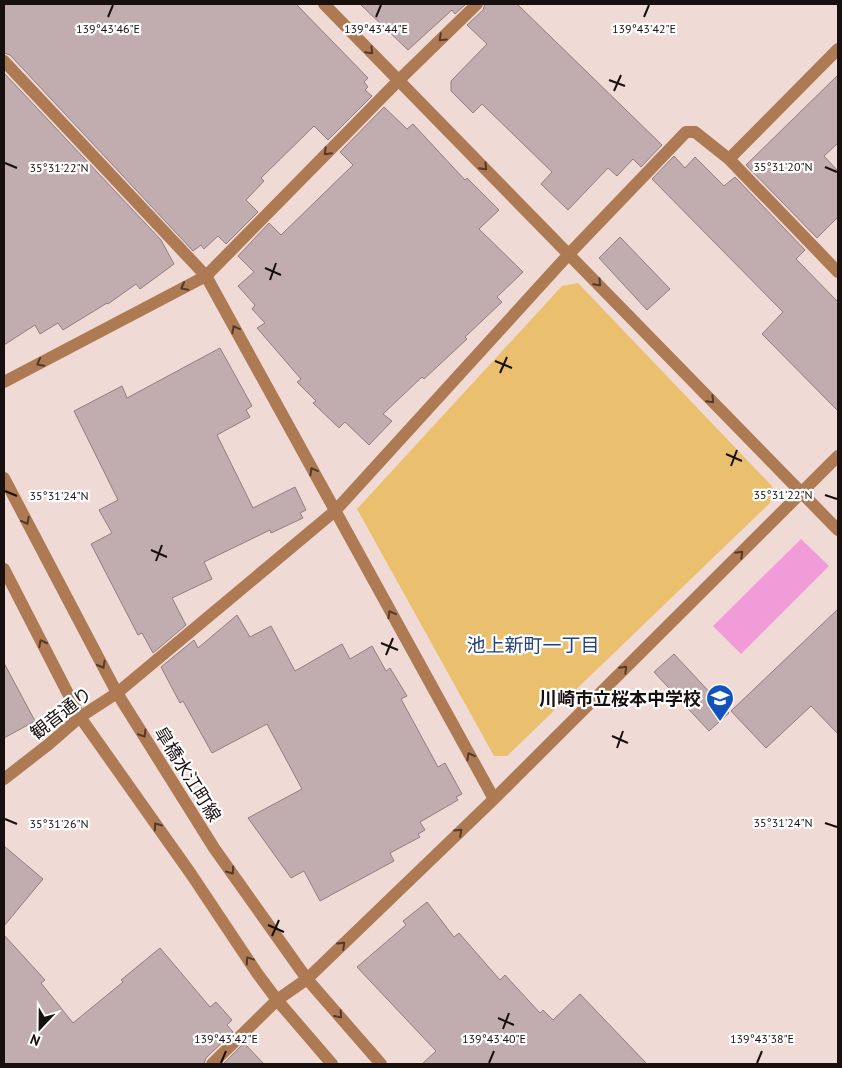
<svg xmlns="http://www.w3.org/2000/svg" width="842" height="1068" viewBox="0 0 842 1068" font-family="'PT Sans','Noto Sans JP',sans-serif">
  <rect width="100%" height="100%" fill="#f0dad5"/>
  <path fill="#eac06f" d="M578,283L772,486L770,503L507,756H494L357,509L562,286Z"/>
  <path fill="#f19cd8" d="M801,539L829,566L741,654L713,626Z"/>
  <path fill="#c1acb0" stroke="#927d81" d="M4,4H296L368,78L364,82L368,87L365,90L372,96L328,140L314,126L261,178L264,181L246,200L258,212L226,244L218,236L204,249L201,245L193,251L10,55L4,53Z
    M360,4H466L455,14L452,10L408,50Z
    M485,4H517L662,145L641,167L633,159L617,176L608,168L568,210L541,184L552,172L482,104L473,113L451,91V81L487,44L467,25L483,10Z
    M4,73L161,240L174,264L140,289L136,284L108,304L107,303L63,330L58,323L40,334L35,325L4,345Z
    M838,75V143L824,156L838,171V217L817,238L746,165Z
    M384,107L407,129L413,124L465,180L467,178L499,210L479,229L523,272L497,297L502,302L465,337L467,339L424,379L422,377L383,414L392,421L369,445L345,422L339,428L313,403L316,401L297,382L301,379L257,328L265,323L252,309L255,305L238,286L254,272L238,256L269,223L281,235L353,165L340,152Z
    M674,156L685,168L695,157L724,186L735,177L805,250L796,259L838,302V411L762,334L783,312L652,179Z
    M620,237L670,289L647,310L599,258Z
    M220,348L252,406L246,410L250,417L217,435L253,508L295,487L306,510L300,513L303,518L271,533L270,530L204,562L212,579L172,598L186,625L153,653L142,633L138,635L91,544L112,533L99,510L118,500L74,411L122,386L127,398Z
    M838,609V734L811,706L766,748L731,711Z
    M237,615L250,637L271,626L295,671L342,644L350,659L372,646L386,671L390,668L407,696L401,699L438,767L445,763L462,794L456,797L458,800L420,822L425,830L418,834L420,837L390,853L394,861L320,901L304,871L291,878L248,818L302,789L267,724L212,753L183,701L180,703L161,667L194,640L198,648Z
    M674,654L729,713L709,731L654,672Z
    M4,663L35,721L4,738Z
    M4,846L43,879L4,926Z
    M427,902L454,937L459,933L500,980L505,975L540,1013L543,1010L553,1020L580,994L647,1064H422L436,1051L357,967L406,925L403,921Z
    M4,935L45,980L41,983L73,1023L123,982L121,980L160,948L210,1007L216,1002L232,1020L227,1025L233,1032L206,1058L204,1064H4Z
    M244,1043L264,1064H223Z"/>
  <g fill="none" stroke-linecap="round" stroke-linejoin="round">
    <path stroke="#ad7a54" stroke-width="12" d="M324,4L838,530
      M4,61L206,276L494,799
      M729,159L838,49
      M4,382L206,276L399,80L477,4
      M4,478L117,693L214,848L307,979L381,1064
      M4,569L80,717L191,874L257,973L277,1000L332,1064
      M4,779L49,744L80,717L117,693L335,511L569,254L686,132H695L729,159L838,272
      M212,1064L277,1000L307,979L494,799L838,456"/>
  </g>
  <defs><path id="oneway-chevron" d="M-2-3.5L2.5 0L-2 3.5" fill="none" stroke-width="1.6" stroke-linecap="round" stroke-linejoin="round" transform="scale(1.25)"/></defs>
  <g stroke="#533a2b">
    <use href="#oneway-chevron" transform="translate(442 38) rotate(136)"/>
    <use href="#oneway-chevron" transform="translate(370 51) rotate(46)"/>
    <use href="#oneway-chevron" transform="translate(327 152) rotate(135)"/>
    <use href="#oneway-chevron" transform="translate(484 167) rotate(46)"/>
    <use href="#oneway-chevron" transform="translate(598 283) rotate(46)"/>
    <use href="#oneway-chevron" transform="translate(184 287) rotate(152)"/>
    <use href="#oneway-chevron" transform="translate(235 329) rotate(-119)"/>
    <use href="#oneway-chevron" transform="translate(40 363) rotate(152)"/>
    <use href="#oneway-chevron" transform="translate(711 400) rotate(46)"/>
    <use href="#oneway-chevron" transform="translate(313 471) rotate(-119)"/>
    <use href="#oneway-chevron" transform="translate(26 521) rotate(62)"/>
    <use href="#oneway-chevron" transform="translate(740 554) rotate(-45)"/>
    <use href="#oneway-chevron" transform="translate(391 614) rotate(-119)"/>
    <use href="#oneway-chevron" transform="translate(42 643) rotate(-117)"/>
    <use href="#oneway-chevron" transform="translate(102 665) rotate(62)"/>
    <use href="#oneway-chevron" transform="translate(624 669) rotate(-45)"/>
    <use href="#oneway-chevron" transform="translate(143 734) rotate(58)"/>
    <use href="#oneway-chevron" transform="translate(470 756) rotate(-119)"/>
    <use href="#oneway-chevron" transform="translate(157 826) rotate(-125)"/>
    <use href="#oneway-chevron" transform="translate(459 832) rotate(-44)"/>
    <use href="#oneway-chevron" transform="translate(231 871) rotate(55)"/>
    <use href="#oneway-chevron" transform="translate(342 945) rotate(-44)"/>
    <use href="#oneway-chevron" transform="translate(249 960) rotate(-124)"/>
    <use href="#oneway-chevron" transform="translate(339 1015) rotate(49)"/>
  </g>
  <path fill="none" stroke="#17100f" stroke-width="2" d="M108,17L113,5M376,17L381,5M644,17L649,5M609,80L625,86M614,91L621,75M5,163L17,168M825,167L837,172M265,268L281,275M270,280L276,263M495,361L512,368M500,373L507,357M726,454L742,461M731,466L737,450M5,491L17,496M825,495L837,499M151,550L167,557M156,561L162,545M381,643L398,650M386,655L393,638M612,736L628,743M617,748L623,731M5,819L17,824M825,823L837,827M268,925L284,932M272,936L279,920M498,1018L514,1025M503,1029L509,1013M221,1063L226,1051M489,1063L494,1051M757,1063L762,1051"/>
  <defs>
    <g id="school-pin" transform="scale(1.4375)"><path d="M0 17L-7.5 6A9.5 9.5 0 1 1 7.5 6Z" fill="#1152bd" stroke="#fff"/><path d="M0-5L7-2L0 1L-7-2ZM-4 1L0 2.5L4 1V4Q0 6-4 4Z" fill="#fff"/></g>
  </defs>
  <g fill-rule="evenodd">
    <use href="#school-pin" x="720" y="698"/>
  </g>
  <g text-anchor="middle" dominant-baseline="central" stroke-width="4.5" stroke-linejoin="round" paint-order="stroke">
    <g font-size="18" font-weight="bold" fill="#17100f" stroke="#fff" text-anchor="end">
      <text x="701" y="698">川崎市立桜本中学校</text>
    </g>
    <g font-size="18" fill="#17100f" stroke="#fff">
      <text transform="translate(61 713) rotate(-38)">観音通り</text>
      <text transform="translate(188 774) rotate(58)">皐橋水江町線</text>
    </g>
    <g font-size="19" fill="#234379" stroke="#fff">
      <text x="533" y="645">池上新町一丁目</text>
    </g>
  </g>
  <g font-size="12" text-anchor="middle" fill="#17100f" stroke="#fff" stroke-width="4.5" stroke-linejoin="round" paint-order="stroke">
    <text x="108" y="33">139°43'46"E</text>
    <text x="376" y="33">139°43'44"E</text>
    <text x="644" y="33">139°43'42"E</text>
    <text x="783" y="171">35°31'20"N</text>
    <text x="59" y="172">35°31'22"N</text>
    <text x="783" y="499">35°31'22"N</text>
    <text x="59" y="500">35°31'24"N</text>
    <text x="783" y="827">35°31'24"N</text>
    <text x="59" y="828">35°31'26"N</text>
    <text x="226" y="1043">139°43'42"E</text>
    <text x="494" y="1043">139°43'40"E</text>
    <text x="762" y="1043">139°43'38"E</text>
  </g>
  <rect width="842" height="1068" fill="none" stroke="#17100f" stroke-width="10"/>
  <g transform="translate(40 1028) rotate(202)" stroke="#ffffff" stroke-width="4" paint-order="stroke">
  <path d="M0-4L9 19L0 12L-9 19Z" fill="#17100f"/>
  <text y="-8" font-size="14" font-weight="bold" text-anchor="middle" fill="#17100f">N</text>
  </g>
</svg>
